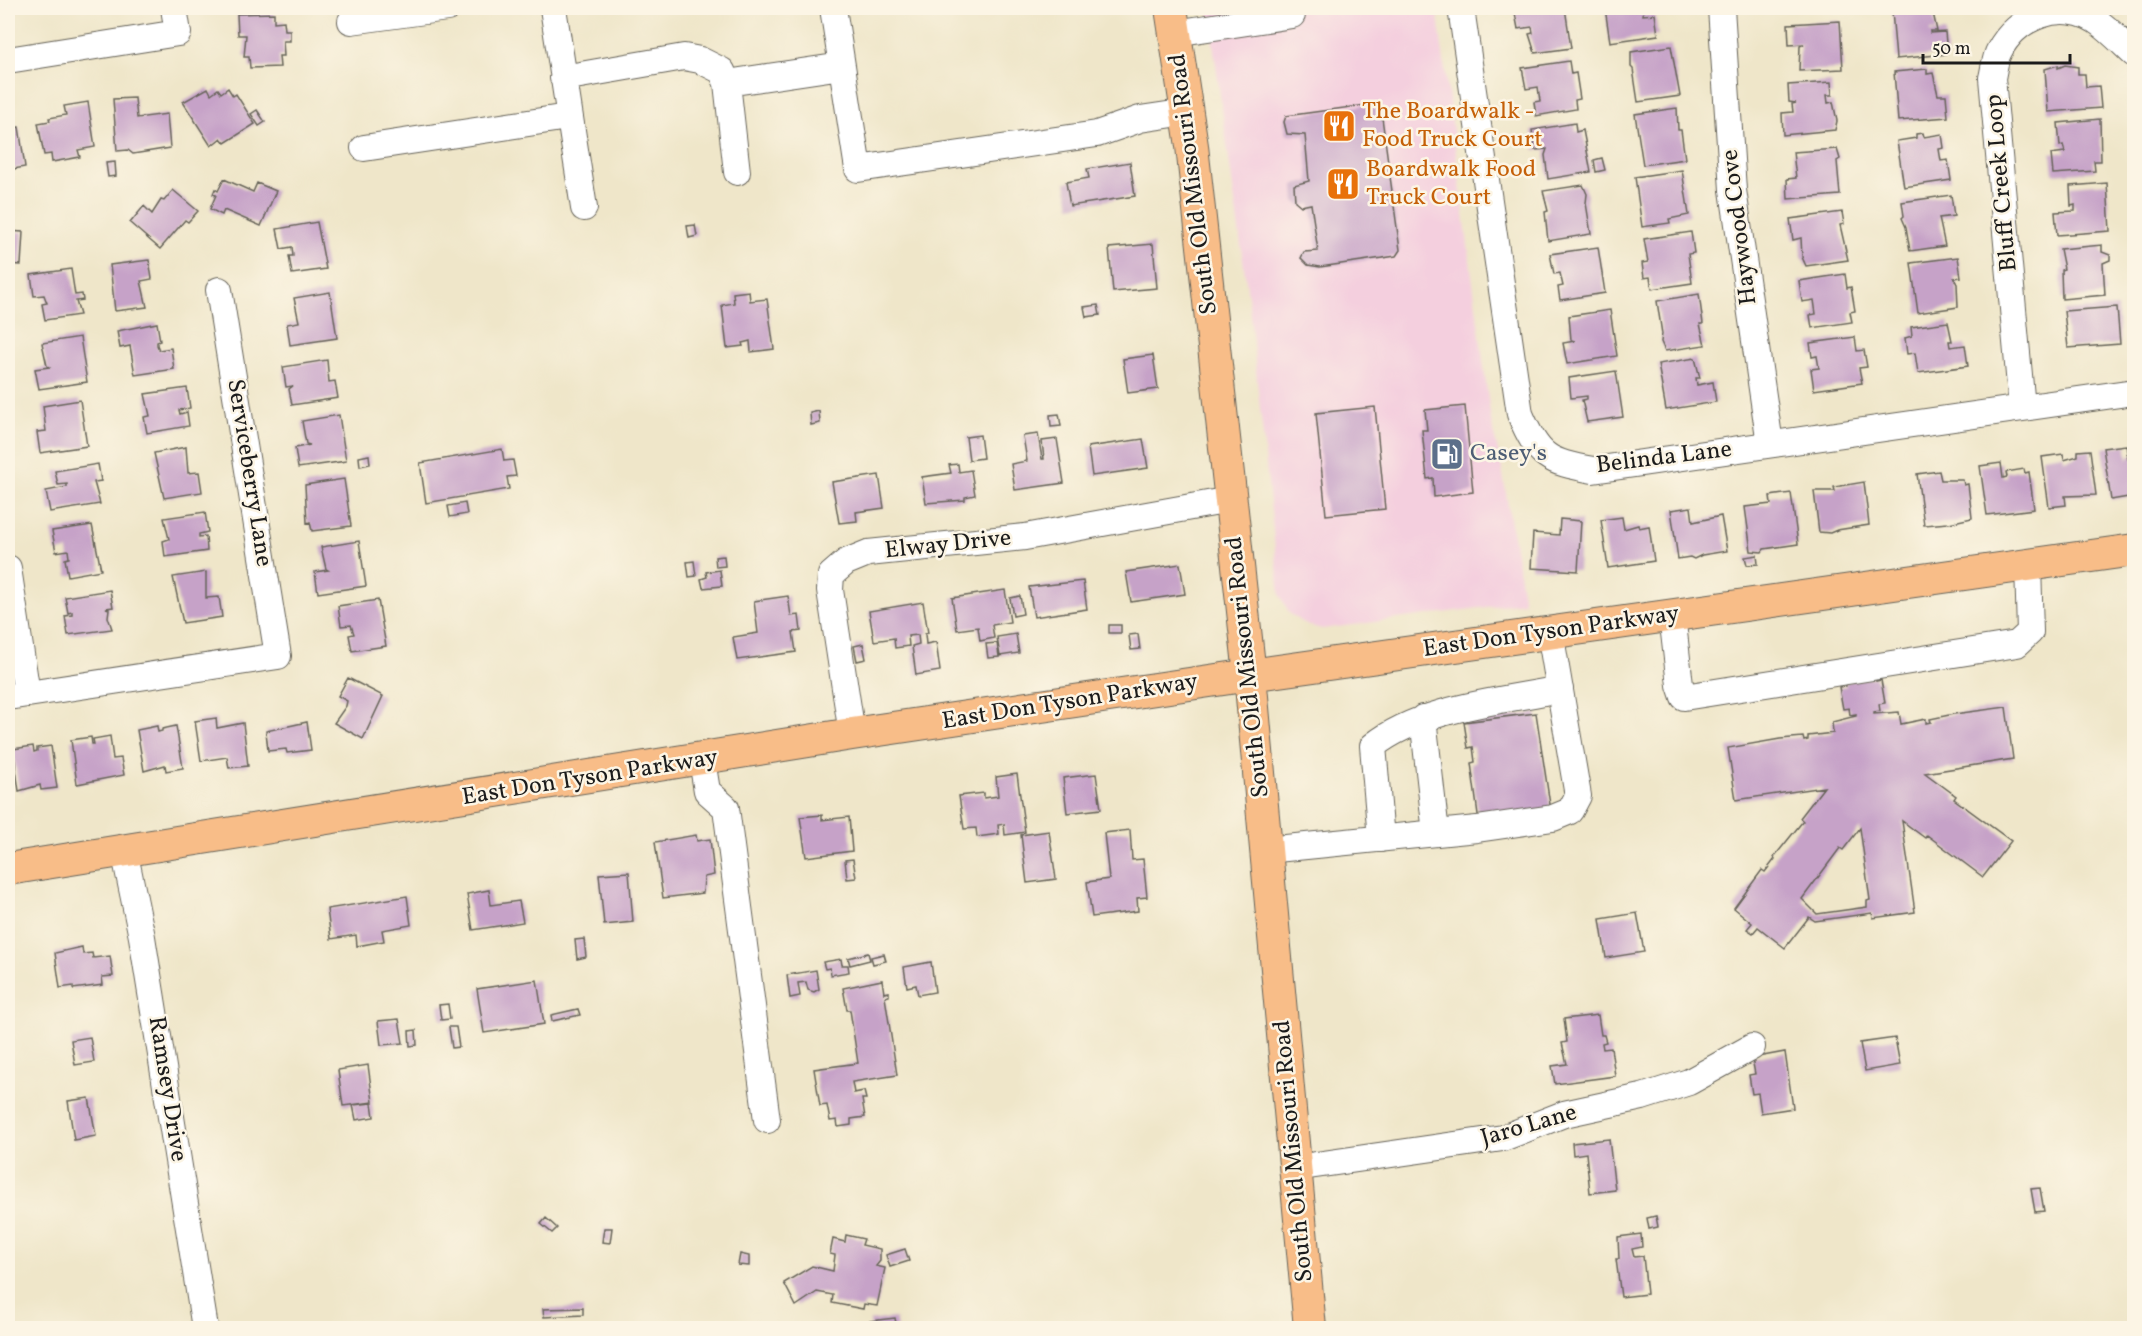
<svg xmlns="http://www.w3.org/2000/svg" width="2142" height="1336" viewBox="0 0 2142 1336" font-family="Vollkorn,serif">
  <rect width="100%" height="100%" fill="#fcf5e5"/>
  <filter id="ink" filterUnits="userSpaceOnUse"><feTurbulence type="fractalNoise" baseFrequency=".0167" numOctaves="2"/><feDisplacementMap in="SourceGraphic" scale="12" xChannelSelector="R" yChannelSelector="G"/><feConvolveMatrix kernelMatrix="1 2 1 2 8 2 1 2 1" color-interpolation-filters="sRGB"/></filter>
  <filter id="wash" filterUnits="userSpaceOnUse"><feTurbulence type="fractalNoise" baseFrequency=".008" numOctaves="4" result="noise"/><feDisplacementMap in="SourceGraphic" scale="24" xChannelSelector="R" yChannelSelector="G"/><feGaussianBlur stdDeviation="1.35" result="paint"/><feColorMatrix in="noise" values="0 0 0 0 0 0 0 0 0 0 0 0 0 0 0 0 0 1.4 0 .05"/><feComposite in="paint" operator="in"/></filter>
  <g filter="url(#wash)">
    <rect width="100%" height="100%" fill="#efe6c9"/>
    <path fill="#f4cfde" d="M1208,8H1437L1491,421L1502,469L1524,602L1322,629L1307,625L1289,613L1280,595L1248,296Z"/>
    <g id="blocks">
      <path fill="#c6a2c8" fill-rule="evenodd" d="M1514,8H1565L1571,48L1535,53L1529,34L1533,33L1532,27L1518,29Z
        M1605,8H1644L1643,15L1655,14L1658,35L1610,42Z
        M1932,8L1937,31H1930V33L1945,32L1947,54L1896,59L1892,11Z
        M274,13V22L284,21L285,30H290V41H283L284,56H279L280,67L250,68L249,57H244L246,35H238L237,14Z
        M1840,21L1843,69L1799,71L1800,46L1804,44L1789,45L1788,24Z
        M1671,46L1680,96L1638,102L1633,69L1631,67V52Z
        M1569,61L1571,74L1576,73L1580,99L1575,100L1576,109L1536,116L1534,102L1540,101L1538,87L1526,89L1522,68Z
        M2058,65V68L2065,65L2078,67V74H2085L2086,87L2099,86L2101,108L2048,112L2045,69Z
        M1927,69V74L1933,73L1938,95H1946L1948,117L1898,121L1894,72Z
        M1831,82L1832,95H1827L1828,103L1833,102L1837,121L1835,130L1783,135L1782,113L1793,112L1792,104L1796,103L1789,102L1788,85Z
        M208,88L211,94L218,89L221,93L228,88L233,96L236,94L255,124L225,143L221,138L211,146L183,102Z
        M135,98L137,118L167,114L170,148L133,154L128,150L117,151L113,99Z
        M88,102L95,147L78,150L80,157L52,162L51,154L44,155L38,123L50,121L49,118L66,115L64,106Z
        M1380,103L1400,250L1396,256L1320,267L1308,265L1301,258L1304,252L1318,251L1311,204L1301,206L1295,201L1294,185L1309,181L1305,135L1287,134L1284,122L1286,116Z
        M1677,108L1678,130H1681L1685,159L1643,165L1635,114Z
        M257,110L265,122L259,126L251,114Z
        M2100,119L2101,161H2094L2095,171L2053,174L2051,154L2065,152L2063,145L2060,146L2058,123Z
        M1575,123L1576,132L1583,130L1591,172L1548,179L1545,155L1547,149L1535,150L1532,130Z
        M19,127L25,167L8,170V128Z
        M1923,133L1924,137L1942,134L1944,148L1939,149L1941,161L1948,160L1951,180L1904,187L1897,141L1916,138V134Z
        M1837,149L1840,159L1837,161L1840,195L1788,199L1787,179L1796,178L1793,152Z
        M1602,158L1605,170L1596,172L1594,160Z
        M115,162L116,176L108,177L106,163Z
        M1130,162L1135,196L1070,206L1066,182L1089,178L1087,169Z
        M1682,170L1689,215L1669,219L1670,223L1642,227L1635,177Z
        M224,179L253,192L257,183L276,191L261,226L224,210L222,215L210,209L216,195L213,194L215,189L218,191Z
        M2107,183L2110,231L2057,235L2055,212L2075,211V205L2071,206L2070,186Z
        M1583,185L1587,194L1586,203L1591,234L1548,241L1545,212L1548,211L1543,191Z
        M173,190L198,211L188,222L185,220L160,249L130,223L144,206L152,214L161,200L164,201Z
        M1951,195L1954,216L1939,218L1945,246L1910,251L1906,227L1902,218L1904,216L1902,202Z
        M1842,212L1844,224L1840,225L1848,260L1806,266L1802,257L1801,238L1793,240L1790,219Z
        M317,222L326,269L292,274L289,256H293L292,247L281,249L277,229Z
        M695,225L697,236L689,238L687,226Z
        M8,231L23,232L21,265L8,264Z
        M1691,232L1694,253L1688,254L1692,283L1652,289L1650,277L1644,278L1642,263L1648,262L1644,239Z
        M1153,244L1157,288L1113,292L1109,248Z
        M2102,245V252L2110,255V260L2103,263L2105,295L2062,299L2061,270L2064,269L2060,249Z
        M1598,247L1605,293L1560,300L1558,287L1563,286L1560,273L1554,274L1550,254Z
        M1958,257L1961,277L1954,278L1957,284L1958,307L1918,313L1911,263Z
        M149,260L152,279L141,281L147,307L115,311L110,265Z
        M71,269L75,295L82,294L83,300L76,301L80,315L45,320L42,304L47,303L44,295L34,296L31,275Z
        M1845,274L1847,288L1851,287L1855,311L1850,312L1852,322L1812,328L1810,315L1816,314L1814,300L1802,302L1799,281Z
        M749,291L750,301L767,299L774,349L751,352L750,341L742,343L743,346L727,348L722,305L734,303L733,293Z
        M330,292L337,338L290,345L287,324L299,322L294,298Z
        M1699,294L1703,324H1700L1705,345L1665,351L1661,342L1662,334L1657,301Z
        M1098,305L1100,315L1086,317L1084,307Z
        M2117,307L2120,344L2068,348L2064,311Z
        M1610,310L1617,356L1567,364L1563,343L1575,341L1571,340L1569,316Z
        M1948,322L1952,341H1949L1950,347L1965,345L1968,366L1918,373L1915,353L1907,354L1905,338L1912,336L1911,327Z
        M157,323L160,341L157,342V345L159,350L171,348L174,369L135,375L130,346L120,348L117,331Z
        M80,337L87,382L39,389L35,369L49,367L47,366L42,343Z
        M1855,337L1857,351L1864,350L1867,367L1859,368L1862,383L1814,390L1811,369L1819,368L1817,356L1812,357L1810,343Z
        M1153,355L1158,389L1128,393L1123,359Z
        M1695,358L1700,378H1696L1697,385L1713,382L1716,402L1666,410L1658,364Z
        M327,360L329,382L335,381L338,398L292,405L289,389L293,386L286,387L283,367Z
        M1616,371L1623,417L1587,422L1582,400L1587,399V396L1571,398L1569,378Z
        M187,388L190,408L179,410L180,414L187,412L189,426L147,433L144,417L150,416L145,394Z
        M80,400L87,446L40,453L37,432L46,431L43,406Z
        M1465,406L1473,492L1434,497L1433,478L1427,479L1422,430H1427L1425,410Z
        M1375,407L1385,509L1326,515L1316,413Z
        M819,411L820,423L811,425L810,413Z
        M1059,414L1061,426L1051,427L1050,415Z
        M339,415L346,461L298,468L295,448L310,445L306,444L302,421Z
        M1038,434L1042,459H1044L1042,441L1057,439L1064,483L1015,490L1011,464L1027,461L1023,436Z
        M980,435L983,458L969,460L966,437Z
        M1143,439L1148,468L1092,476L1088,447Z
        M2126,445L2128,460L2129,456L2134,455V496L2111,500L2103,448Z
        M186,447L188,473L199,472L202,492L164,498L154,453Z
        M502,449L504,461L513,460L516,476L507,477L509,489L426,503L420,463Z
        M2090,450L2096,495L2065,496L2066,505L2049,507L2042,457L2063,454L2064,460L2078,456V451Z
        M369,455L370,464L360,466L359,457Z
        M2001,463L2003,478L2007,477L2006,472L2024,469L2025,473L2029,472L2034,509L1987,515L1980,466Z
        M98,464L101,481L94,482L100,504L50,512L46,491L67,487V484L58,485L55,471Z
        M958,464L959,472L971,470L975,495L965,497V500L926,503L922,477L951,473L949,465Z
        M1939,471L1941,480H1963L1964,485L1968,484L1972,518L1949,523L1924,525L1917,474Z
        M879,475L884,508L856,512L857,521L839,523L832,482Z
        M344,479L351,526L312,531L310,522L307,523L305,485Z
        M1864,482L1869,525L1837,530L1830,533L1819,532L1814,491H1835L1834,487Z
        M1791,493L1798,544L1764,549L1762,552L1751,551L1745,507L1771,504L1770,496Z
        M465,503L467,514L450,517L448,506Z
        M1691,507L1693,522L1721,516L1727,551L1702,555L1694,559L1690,557L1678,559L1671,510Z
        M205,512L208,532L199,534V537L206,536L207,551L165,557L163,541L169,539L164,518Z
        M1622,517L1624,529L1638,525L1639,528L1649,526L1654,561L1608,568L1601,520Z
        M1560,519L1581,521L1578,571L1531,568L1533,533L1559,535Z
        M92,525L101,570L68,576L65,559L69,558L68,550L56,552L52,531Z
        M359,541L366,586L318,593L315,572L328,570L326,569L321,547Z
        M1757,555L1758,564L1747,565L1745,557Z
        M724,556L725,566L716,567L715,557Z
        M694,561L696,576L689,577L687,562Z
        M1180,564L1185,594L1131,602L1126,572Z
        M720,570L722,586L703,588L701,579L707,577L706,572Z
        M206,572V598L219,597L222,617L183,623L173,577Z
        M1083,581L1087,609L1034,617L1029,587Z
        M110,590L113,607L106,608L109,609L108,617L112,629L68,635L65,616L72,615V612L68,613L65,597Z
        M1005,590L1010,622L992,625L994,638L980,641L978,627L957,630L952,598Z
        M788,596L791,616L799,615L801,631L793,632L796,652L737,660L733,637L758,633L754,601Z
        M1020,596L1023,614L1013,616L1010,598Z
        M378,600L386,646L352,651L349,635L354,634L351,625L341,626L338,606Z
        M923,602L928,633L925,634L926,644L936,642L940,671L916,675L912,646L919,644L918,635L908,636L909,646L895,648L894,638L874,641L869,611Z
        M1109,625H1121V633H1109Z
        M1016,634L1019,653L1000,656L997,637Z
        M1138,634L1140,649L1131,650L1129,635Z
        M997,643L999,657L988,658L986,644Z
        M863,644L866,659L857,661L854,646Z
        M1875,677L1876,681L1881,680L1885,703L1879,704L1880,711L1874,712V714L1899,712L1901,724L1926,719V723L1931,722L1930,719L1954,714L2006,707L2013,759L1925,773L1956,796L1954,799L2011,841L1983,877L1927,835L1925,838L1902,821L1915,912L1873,918L1872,913L1815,921L1809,917L1785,948L1758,927L1753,933L1747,929L1752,923L1734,908L1762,870L1765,872L1775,859L1774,857L1803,821L1800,818L1824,787L1736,800L1728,748L1780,739L1803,737L1804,741L1808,740V736L1833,733L1832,722L1856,716V714L1850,715L1849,708L1843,709L1839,687L1846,686L1845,682ZM1860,828L1870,900L1867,901V907L1817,914L1802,899L1840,848L1843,850Z
        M348,678L383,696L363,739L334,723L346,706L347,701L338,696Z
        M1536,713L1551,811L1479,822L1471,763L1475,762L1473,747L1468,748L1464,722Z
        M216,718L217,728L243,723L248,766L229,768L227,757L201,761L195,721Z
        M307,722L311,750L287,753L286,749L268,751L266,731Z
        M157,726L158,732L162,731V729L176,726L183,768L166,771L165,765L144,771L137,730Z
        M110,736L113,759L121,758L124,775L77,784L71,740L91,737L92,744H94L93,739Z
        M33,746L34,752L37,751V748L51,746L57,788L41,790L40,785L19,791L13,749Z
        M1017,774L1025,832L1005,835L1004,824L998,825L999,834L977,837L976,828L964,829L959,796L984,793V798L998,796L996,777Z
        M1096,774L1101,809L1067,813L1063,778Z
        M822,815V820L849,817L852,851L806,857L800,817Z
        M1130,830L1132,860L1143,859L1147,897L1137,898L1138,911L1092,917L1087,882L1109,879L1104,833Z
        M1049,831L1056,879L1027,883L1021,835Z
        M696,835L697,841L710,839L714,875L704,877L703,893L663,898L655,842Z
        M853,859L856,878L847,879L845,860Z
        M629,872L633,922L604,925L599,874Z
        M489,890L491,905L519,901L523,922L473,930L467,894Z
        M407,896L411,925L382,930L384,941L357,946L356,935L331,939L327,909Z
        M1637,913L1644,952L1606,958L1600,919Z
        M584,939L586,957L577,959L575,940Z
        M82,947L83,954L92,953L93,958L110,956L113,976L102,977L103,985L73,989V986L60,988L55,953Z
        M868,953L870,960L850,965L848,958Z
        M884,954L886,961L873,964L871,957Z
        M841,959L842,965H848L849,972L831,975L830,968L825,969L823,962Z
        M931,962L935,992L918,995L916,985L907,987L904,967Z
        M816,970L819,989L814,992L808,990L806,982L798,983L800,996L790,998L787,975Z
        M537,980L544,1024L484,1033L477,989Z
        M882,980L884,993L889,992V996L885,997L897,1075L852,1082L854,1093L864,1091L866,1099H862L865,1117L851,1119V1125L838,1127L837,1120L830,1121L827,1105L820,1106L814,1069L858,1063L850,1010H847L843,988Z
        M448,1004L450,1019L441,1020L439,1005Z
        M578,1009L580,1015L552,1021L551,1015Z
        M1598,1015L1601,1035H1604L1606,1042L1602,1043L1603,1049L1611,1048L1615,1076L1555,1084L1552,1066L1567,1064L1562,1043L1567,1042L1564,1019Z
        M399,1019L403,1043L381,1045L378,1021Z
        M449,1027H456L459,1047L452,1048Z
        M416,1030L417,1045L410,1046L409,1031Z
        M90,1037L94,1062L75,1065L71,1040Z
        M1895,1038L1900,1065L1865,1071L1860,1043Z
        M1785,1052L1793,1108L1761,1113L1758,1093L1752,1094L1749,1075L1755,1074L1752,1058Z
        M368,1065L373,1102L343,1106L338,1070Z
        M89,1098L96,1136L74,1140L68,1101Z
        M372,1103L374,1117L356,1120L353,1105Z
        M1609,1139L1615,1190L1590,1193L1586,1153L1573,1155L1572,1143Z
        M2040,1188L2044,1211L2035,1212L2031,1189Z
        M1656,1216L1658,1227L1649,1229L1647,1218Z
        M546,1218L557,1228L552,1233L541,1224Z
        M604,1228H612L610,1243L602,1242Z
        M1641,1234L1642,1247L1632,1249L1634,1257L1643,1256L1647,1294L1621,1297L1616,1259H1619L1618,1237Z
        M846,1235L864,1239L862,1245L880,1249V1261L876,1266L885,1268L877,1306L864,1304L863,1309L832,1303L833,1295L817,1292L796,1306L784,1283L812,1266L833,1271L835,1255L830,1254L833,1239L845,1242Z
        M905,1249L909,1261L890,1267L886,1255Z
        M740,1254L749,1256V1266L738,1265Z
        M583,1308V1315L544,1317L543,1309Z
        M895,1318L897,1328H871L870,1321Z"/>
    </g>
  </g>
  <g filter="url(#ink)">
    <use href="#blocks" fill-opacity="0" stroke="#666359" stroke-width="1.5"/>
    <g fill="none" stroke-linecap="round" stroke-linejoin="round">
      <g stroke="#666359" stroke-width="28">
        <path id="minor" d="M553,8L584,208
          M833,8L858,169L1097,134L1140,119L1187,112
          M1461,8L1520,414C1538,457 1548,462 1593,470L2134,392
          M1721,8L1733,190L1770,444
          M351,21L447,8
          M1175,33L1292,15L1291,8
          M8,60L178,33L174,8
          M563,78L684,57L700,60L722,71L727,83L737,172
          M727,83L842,66
          M364,148L568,117
          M2022,408L1992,78C1994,70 1995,58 1999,51C2017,16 2060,0 2095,20C2109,29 2122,43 2134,54
          M8,568L27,694
          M1672,615L1680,685L1684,697L2017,644L2030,632L2028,565
          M8,697L278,656L219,290
          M1423,718L1436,833
          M852,734L830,590L831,575L846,562L868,553L1025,537L1230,500
          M702,760L707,791L726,808L767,1120
          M1381,839L1373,746C1420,708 1501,701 1560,689
          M124,850L142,937L205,1328
          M1266,850L1477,829L1553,818L1570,811L1578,796L1550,632
          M1295,1168L1503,1138L1564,1114L1642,1097L1689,1082L1752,1047"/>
      </g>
      <g stroke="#666359" stroke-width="34">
        <path id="major" d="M1171,8L1192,146L1250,675L1310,1328
          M8,869L852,734L1250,675L2134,550"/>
      </g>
      <use href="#minor" stroke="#fff" stroke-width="26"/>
      <use href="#major" stroke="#f8bd88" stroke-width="32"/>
    </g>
  </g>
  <defs>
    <g id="restaurant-square" transform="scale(1.725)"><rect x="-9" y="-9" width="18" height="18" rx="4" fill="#e8710a" stroke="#fcf5e5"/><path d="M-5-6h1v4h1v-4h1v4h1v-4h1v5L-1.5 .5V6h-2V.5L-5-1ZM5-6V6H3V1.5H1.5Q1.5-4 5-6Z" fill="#fff"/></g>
    <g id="fuel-square" transform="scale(1.725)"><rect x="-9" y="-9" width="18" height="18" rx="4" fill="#5c6f8a" stroke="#fcf5e5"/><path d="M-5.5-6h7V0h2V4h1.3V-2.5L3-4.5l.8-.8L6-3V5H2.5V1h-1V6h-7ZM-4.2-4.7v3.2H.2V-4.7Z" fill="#fff"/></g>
  </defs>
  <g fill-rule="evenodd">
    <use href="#restaurant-square" x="1339" y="126"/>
    <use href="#restaurant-square" x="1343" y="184"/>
    <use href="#fuel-square" x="1447" y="454"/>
  </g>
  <g text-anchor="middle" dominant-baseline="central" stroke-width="5" stroke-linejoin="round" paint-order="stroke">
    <g font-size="24" fill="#c56008" stroke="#fcf5e5" text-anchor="start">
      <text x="1362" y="112">The Boardwalk -<tspan x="1362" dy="28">Food Truck Court</tspan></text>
      <text x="1366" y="170">Boardwalk Food<tspan x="1366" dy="28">Truck Court</tspan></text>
    </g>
    <g font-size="24" fill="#1c1c1c" stroke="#fcf5e5">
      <text transform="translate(2002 183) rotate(-95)">Bluff Creek Loop</text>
      <text transform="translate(1194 184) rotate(-97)">South Old Missouri Road</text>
      <text transform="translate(1740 227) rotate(-97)">Haywood Cove</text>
      <text transform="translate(1664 458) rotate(-7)">Belinda Lane</text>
      <text transform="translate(249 473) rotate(81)">Serviceberry Lane</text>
      <text transform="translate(948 545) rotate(-6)">Elway Drive</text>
      <text transform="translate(1551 632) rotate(-8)">East Don Tyson Parkway</text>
      <text transform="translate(1248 667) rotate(-96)">South Old Missouri Road</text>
      <text transform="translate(1070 702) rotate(-9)">East Don Tyson Parkway</text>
      <text transform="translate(590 778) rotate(-9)">East Don Tyson Parkway</text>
      <text transform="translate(167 1089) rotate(81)">Ramsey Drive</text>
      <text transform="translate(1529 1126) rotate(-16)">Jaro Lane</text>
      <text transform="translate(1294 1151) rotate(-95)">South Old Missouri Road</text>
    </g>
    <g font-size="24" fill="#4e5e75" stroke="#fcf5e5" text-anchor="start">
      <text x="1470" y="454">Casey's</text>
    </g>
  </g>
  <rect width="2142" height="1336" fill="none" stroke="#fcf5e5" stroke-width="30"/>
  <path d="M1923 54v9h147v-9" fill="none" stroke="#1c1c1c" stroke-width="3"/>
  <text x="1932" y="54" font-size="18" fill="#1c1c1c" stroke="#fcf5e5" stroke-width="4.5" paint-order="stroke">50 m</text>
</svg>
